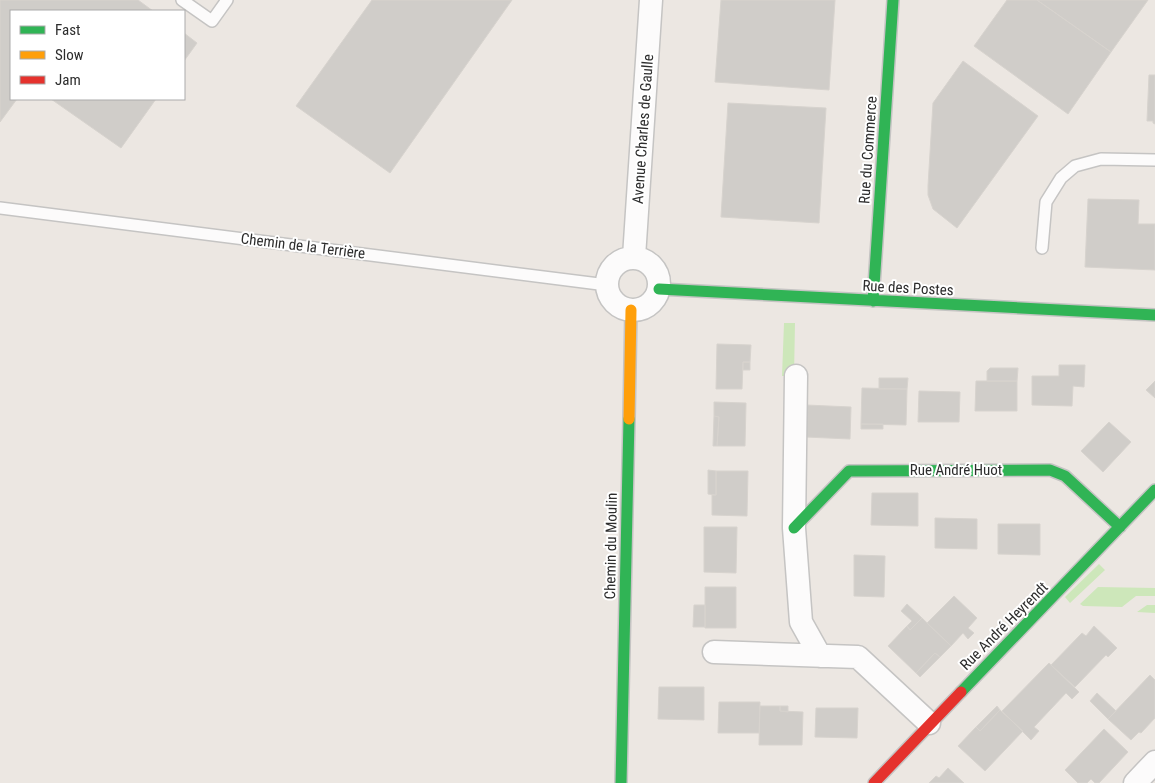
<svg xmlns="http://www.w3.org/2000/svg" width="1155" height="783" viewBox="0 0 1155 783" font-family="'Roboto Condensed',sans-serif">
  <rect width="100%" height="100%" fill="#ece7e2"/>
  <path fill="#cde7ba" d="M784,323H795L794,376H782Z
    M1099,564L1105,570L1070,603L1065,597Z
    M1098,587L1155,588V596H1136L1122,607L1083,606L1080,604Z
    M1147,605H1155V613L1137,612Z"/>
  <path fill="#d0cdc9" stroke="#d7d3ce" d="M0,0H138L153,11H11V99H17L0,122Z
    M372,0H512L390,173L296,106Z
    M721,0H835L829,90L715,82Z
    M1007,0H1037L1111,52L1068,114L974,46Z
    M1037,0H1148L1111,52Z
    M184,33L197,43L184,61Z
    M963,61L1038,116L957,228L933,209L928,195V186L933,103Z
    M1149,75H1155V124L1153,123V121H1147Z
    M51,99H156L121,148Z
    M728,103L826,108L819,223L721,217Z
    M1088,199L1139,200L1138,224H1155V270L1085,267Z
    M717,344L751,345L750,362H743L742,389H716Z
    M743,362H750V370H743Z
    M1059,365H1085L1084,387L1073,386L1072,406L1032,405V376H1059Z
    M990,368H1018L1017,381H987V371Z
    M879,378H908L907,389H879Z
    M976,381H1017V411H975Z
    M1155,381V398L1146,390Z
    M862,388L907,389L906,425L861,424Z
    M919,391L960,392L959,422H918Z
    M714,402L746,403L745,446H717L719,417L714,416Z
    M806,405L851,407L850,439L806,437Z
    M714,416L719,417L717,446H713Z
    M1109,422L1131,442L1103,472L1081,451Z
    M861,424H883V429H861Z
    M708,470L716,471V495L708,494Z
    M716,471H748L747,516L712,515V495H716Z
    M872,493H918V526L871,525Z
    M935,518L977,519V549L935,548Z
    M998,524H1040V555L998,554Z
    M704,527H737L736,573L704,572Z
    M854,555L885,556L884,597L854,596Z
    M705,587H736V628H705Z
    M954,596L977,618L968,628L974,633L968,639L963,633L951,646L927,623Z
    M907,604L922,618L910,630L907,626L912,621L901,611Z
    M694,605H705V627H693Z
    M922,618L951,646L940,657L935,653L916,673L888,646L907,626L910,630Z
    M1094,626L1117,648L1108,657L1106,655L1075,687L1051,665L1082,633L1086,636Z
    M935,653L940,657L920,677L916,673Z
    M1049,663L1079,692L1072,699L1066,693L1034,727L1039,731L1031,740L1002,711Z
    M1150,675L1155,680V718L1141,733L1139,732L1131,740L1108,719Z
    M659,687H704V720L658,719Z
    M1097,693L1116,711L1108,719L1090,701Z
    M719,702H760L759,733H718Z
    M760,706H780V711L803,712L802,745H759Z
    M780,706H788V712L780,711Z
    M997,706L1000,710L980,731L976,727Z
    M816,708H858L857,738L815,737Z
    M1000,710L1023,731L985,771L958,746L976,727L980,731Z
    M1104,729L1128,752L1099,783H1095L1091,779L1087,783H1078L1065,770Z
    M948,768L964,783H929L936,776L939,778Z"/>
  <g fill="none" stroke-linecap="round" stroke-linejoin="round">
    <g stroke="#c5c4c3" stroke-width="14">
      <path id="lane" d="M182,0L212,21L227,0
        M0,208L607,285
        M1042,248L1046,202L1061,178L1075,166L1101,159L1155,160"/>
    </g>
    <g stroke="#c5c4c3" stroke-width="25">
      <path id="street" d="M634,257L651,0
        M607 284a26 26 0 1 1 52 0a26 26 0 1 1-52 0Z
        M796,376L794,528L801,622L820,656
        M714,652L858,657L929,723
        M1135,783L1155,762"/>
    </g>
    <g stroke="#c5c4c3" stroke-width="14">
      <path id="fast" d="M659,289L1155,315
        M873,301L893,0
        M794,528L849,471L1050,470L1065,476L1120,527
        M961,692L1155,490
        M621,783L629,419"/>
    </g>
    <g stroke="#c5c4c3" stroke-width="14">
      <path id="slow" d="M629,419L631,310"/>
    </g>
    <g stroke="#c5c4c3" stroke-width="14">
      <path id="jam" d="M874,783L961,692"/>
    </g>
    <use href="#lane" stroke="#fcfbfb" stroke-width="11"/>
    <use href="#street" stroke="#fcfbfb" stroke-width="22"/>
    <use href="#fast" stroke="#30b455" stroke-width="11"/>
    <use href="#slow" stroke="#ff9f0a" stroke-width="11"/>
    <use href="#jam" stroke="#e5322d" stroke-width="11"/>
  </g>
  <g text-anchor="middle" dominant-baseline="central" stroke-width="4" stroke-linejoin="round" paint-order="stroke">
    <g font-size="15" fill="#2d2d2d" stroke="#fff">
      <text transform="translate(643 129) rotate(-86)">Avenue Charles de Gaulle</text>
      <text transform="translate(868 150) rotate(-86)">Rue du Commerce</text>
      <text transform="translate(303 246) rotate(7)">Chemin de la Terrière</text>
      <text transform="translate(908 288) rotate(3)">Rue des Postes</text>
      <text x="956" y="470">Rue André Huot</text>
      <text transform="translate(611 546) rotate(-89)">Chemin du Moulin</text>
      <text transform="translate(1004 626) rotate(-45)">Rue André Heyrendt</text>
    </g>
  </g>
  <rect x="10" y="10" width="175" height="90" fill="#ffffff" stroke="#ababab"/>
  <rect x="20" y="26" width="25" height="8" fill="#30b455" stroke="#ababab"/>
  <text x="55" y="35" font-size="15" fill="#2d2d2d">Fast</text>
  <rect x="20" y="51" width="25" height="8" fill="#ff9f0a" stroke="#ababab"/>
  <text x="55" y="60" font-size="15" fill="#2d2d2d">Slow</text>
  <rect x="20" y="76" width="25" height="8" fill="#e5322d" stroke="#ababab"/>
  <text x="55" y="85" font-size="15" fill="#2d2d2d">Jam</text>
</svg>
